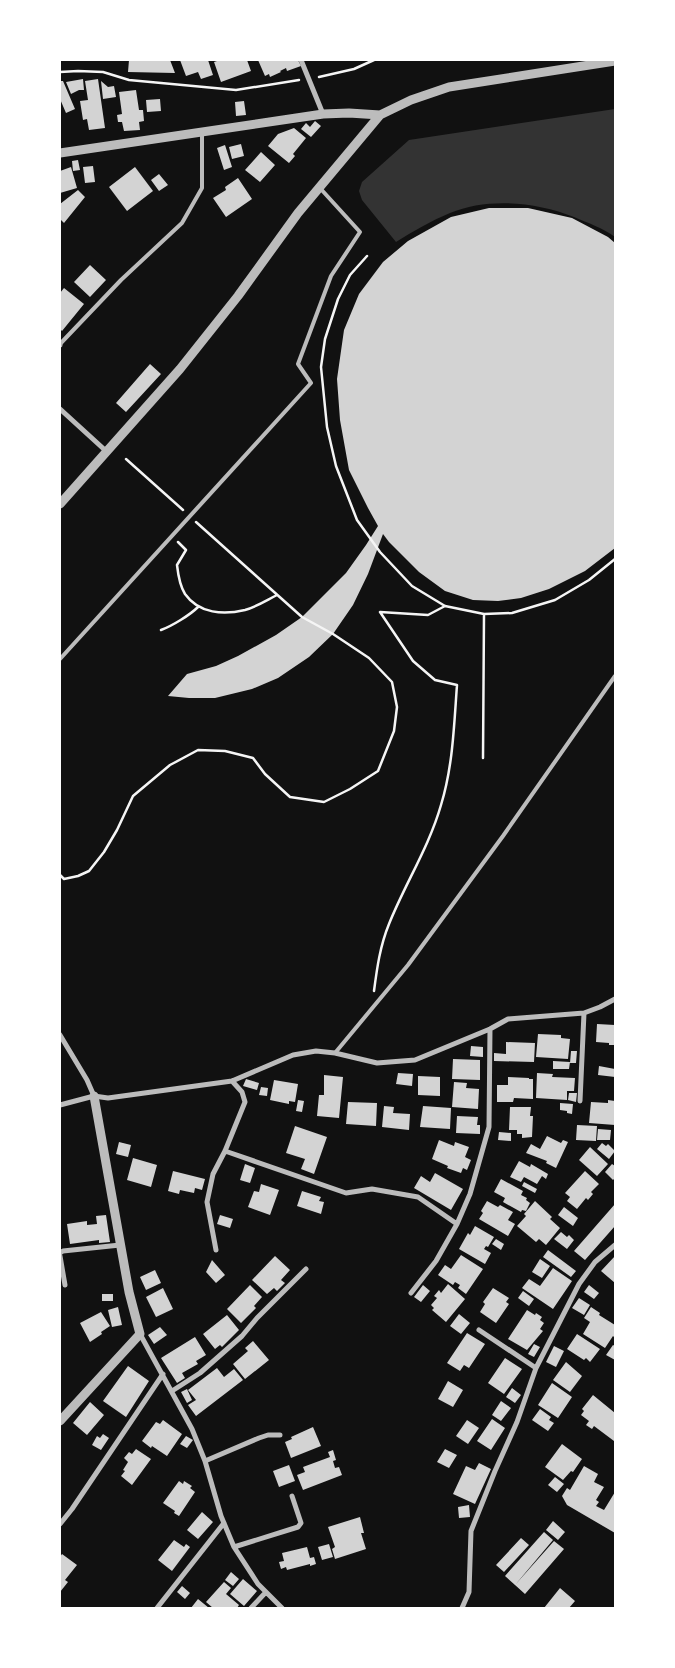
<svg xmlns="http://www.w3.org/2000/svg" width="675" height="1668" viewBox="0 0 675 1668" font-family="'Public Sans',sans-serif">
  <rect width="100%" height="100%" fill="#111"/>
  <path fill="#333" d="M615,109V237C603,228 588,223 574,217C536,202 488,197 450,213C431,221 413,231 396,242L362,200L359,191L362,182L409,140Z"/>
  <path fill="#d3d3d3" d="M129,60H170L175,73L128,72Z
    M180,60H208L213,75L201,79L198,72L186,76Z
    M220,60H247L251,71L221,82L214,62Z
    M258,60H298L301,66L287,71L286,68L280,71L281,72L270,77L269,74L265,76Z
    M83,79L84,90H79L71,94L66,82Z
    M98,79L105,128L89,130L87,119L83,120L80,101L88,100L85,81Z
    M60,81H63L75,109L66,113L60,99Z
    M101,81L108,87L114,86L116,97L103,99Z
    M136,90L139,110H143L144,121L139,122L140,130L124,131L122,122H118L117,115L122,114L119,92Z
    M160,99L161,111L147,112L146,100Z
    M244,101L246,115L236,116L235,102Z
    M315,121L321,126L311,137L301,129L306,123L310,127Z
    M294,128L306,138L293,154L295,156L289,163L268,146L278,134Z
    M241,144L244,156L232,159L229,147Z
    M225,145L232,167L224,170L217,148Z
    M261,152L275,165L260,182L245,170Z
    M78,160L80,170L73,171L72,161Z
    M93,166L95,182L85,183L83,167Z
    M71,167L77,188L60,193V171Z
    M135,167L153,191L127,211L109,187Z
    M159,174L168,185L159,191L151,180Z
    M238,178L252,199L226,217L213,198L226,190L225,187Z
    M78,190L85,197L64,223L60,219V204Z
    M489,208H528L572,218L608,237L615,243V548L585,571L549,589L521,598L498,601L473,600L445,591L419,572L389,542L383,534L368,574L353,605L333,634L309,657L278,678L252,689L215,698H189L168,696L187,674L216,666L238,656L276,635L302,617L346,573L366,545L378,526L368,508L349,470L340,420L337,379L344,330L359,294L383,262L408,241L451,217Z
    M90,265L106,280L90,297L74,282Z
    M64,288L84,304L62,331L60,329V293Z
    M150,364L161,374L126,412L116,403Z
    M597,1024L615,1025V1045H609V1043L596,1042Z
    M538,1034L561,1035V1038L570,1039L568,1059L536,1057Z
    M506,1042L535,1043L534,1062L494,1061V1053L506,1054Z
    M471,1046L483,1047V1057L470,1056Z
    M571,1051H577L576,1063H570Z
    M453,1059L480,1060V1080L452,1079Z
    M553,1061L570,1062L569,1069H553Z
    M599,1066L615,1069V1077L598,1075Z
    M398,1073L413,1074L412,1086L396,1084Z
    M537,1073L553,1074L552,1077L575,1078L574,1091H567V1100L536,1098Z
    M324,1075L343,1077L339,1118L317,1116L319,1095H324Z
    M418,1076L440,1077V1096L418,1095Z
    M508,1077L529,1078V1079H533V1099L514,1098L513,1102H497V1085H508Z
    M246,1079L259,1083L257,1090L243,1086Z
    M274,1080L298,1084L295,1102L289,1101V1104L270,1100Z
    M454,1082L467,1083L466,1088L479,1089L478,1109L452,1107Z
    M261,1087L268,1088L267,1096L259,1095Z
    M569,1093H577L576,1102L568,1100Z
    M298,1100L304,1101L302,1112L296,1111Z
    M608,1100L615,1101V1125L589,1123L591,1102L608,1103Z
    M348,1102L377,1103L376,1126L346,1124Z
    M560,1103L573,1104L572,1114L567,1113V1111L560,1110Z
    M384,1106L394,1107L393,1113L410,1114L409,1130L382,1127Z
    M423,1106L451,1108L450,1129L420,1127Z
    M510,1107H531L530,1116H533L532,1137L522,1138V1134H517V1130H509Z
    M457,1116L478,1117L477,1125H480V1134L456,1133Z
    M577,1125L597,1126L596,1141L576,1140Z
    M295,1126L327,1137L314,1174L301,1169L305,1159L286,1153Z
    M598,1129L611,1130L610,1140H597Z
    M499,1132L511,1133V1141L498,1140Z
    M547,1136L561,1143L563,1140L568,1142L556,1168L546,1163L547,1161L526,1153L531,1144L540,1149Z
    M439,1140L454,1146L455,1142L469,1147L465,1157L471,1160L467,1170L463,1168L461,1173L447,1168L448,1166L432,1159Z
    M119,1142L131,1145L128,1157L116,1154Z
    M602,1143L606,1146L608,1144L615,1151L609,1159L597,1149Z
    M590,1147L608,1164L597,1176L579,1160Z
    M133,1158L157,1165L151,1187L127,1180Z
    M519,1161L530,1167L531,1164L548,1174L546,1179L542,1176L537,1184L524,1177L521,1182L510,1177Z
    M245,1164L255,1168L250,1183L240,1180Z
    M612,1164L615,1166V1178L613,1180L605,1172Z
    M173,1171L205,1179L202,1190L195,1188L194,1193L180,1190L179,1194L168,1191Z
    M585,1171L599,1184L591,1192L593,1194L588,1200L586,1198L577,1209L567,1201L570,1197L565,1193Z
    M435,1173L463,1189L451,1210L414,1188L421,1176L430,1182Z
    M501,1179L523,1191L521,1195L527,1198L526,1200L530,1203L526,1211L522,1210L521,1212L503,1202L505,1198L494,1192Z
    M524,1182L537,1189L535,1193L522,1186Z
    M261,1184L279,1190L270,1215L248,1207L254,1191L259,1192Z
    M302,1191L321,1197L319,1201L324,1202L321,1214L297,1206Z
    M487,1201L498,1207L500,1205L513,1212L508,1220L515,1224L508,1236L479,1219L483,1213L481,1211Z
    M535,1201L552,1217L550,1219L560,1228L546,1245L539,1239L536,1242L517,1226L526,1216L524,1214Z
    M615,1204V1226L585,1260L574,1251Z
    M564,1207L578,1218L573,1226L558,1215Z
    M106,1215L110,1242L99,1243V1240L70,1244L67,1224L87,1221V1225L97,1224L96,1216Z
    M220,1215L233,1219L230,1228L217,1224Z
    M475,1226L494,1237L488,1247L486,1246L484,1249L491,1253L485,1264L459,1249L468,1233L470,1235Z
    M561,1232L567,1237L569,1235L574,1240L567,1249L554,1239Z
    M496,1239L504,1244L501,1250L492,1244Z
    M548,1250L576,1271L571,1277L543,1257Z
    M461,1255L483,1269L466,1294L458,1288L460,1285L455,1282L453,1285L438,1275L445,1265L451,1269Z
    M275,1256L290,1270L281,1280L285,1283L277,1291L274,1288L267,1294L252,1280Z
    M615,1256V1283L601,1271Z
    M540,1259L550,1266L542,1278L532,1272Z
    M212,1260L225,1275L216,1283L206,1272Z
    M553,1268L572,1281L553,1309L522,1288L529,1279L540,1286Z
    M155,1270L161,1283L146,1290L140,1277Z
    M448,1284L465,1299L446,1322L432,1310L434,1308L431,1305L437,1298L434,1296L439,1290L441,1293Z
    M250,1285L262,1297L254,1306L256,1308L241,1323L227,1309Z
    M423,1285L430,1291L421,1302L414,1297Z
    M589,1285L599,1293L594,1299L584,1292Z
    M163,1288L173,1309L156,1317L146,1297Z
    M493,1288L509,1298L506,1302L509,1304L496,1323L480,1312L485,1304L483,1302Z
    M523,1291L534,1299L529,1306L518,1298Z
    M102,1294H113V1301H102Z
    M579,1298L590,1305L584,1315L572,1308Z
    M118,1307L122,1325L112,1327L108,1310Z
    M591,1307L600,1313L599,1315L615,1325V1338L613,1336L605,1348L583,1334L590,1322L584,1318Z
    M527,1310L535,1315L536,1313L542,1317L540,1320L544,1323L540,1329L543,1331L527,1350L508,1339Z
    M101,1312L110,1326L101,1332L102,1334L90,1342L80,1323Z
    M459,1314L470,1323L461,1334L450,1326Z
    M227,1315L239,1330L222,1347L220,1345L215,1349L203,1334Z
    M160,1327L167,1335L154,1344L148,1335Z
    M467,1333L485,1344L469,1368L464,1365L460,1371L447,1363Z
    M577,1334L600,1349L590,1362L586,1358L584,1360L567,1349Z
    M195,1337L206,1355L196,1361L198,1364L182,1373L185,1378L177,1383L161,1358Z
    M253,1341L269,1360L245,1379L233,1364L248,1351L245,1348Z
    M534,1344L540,1347L534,1357L528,1354Z
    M613,1345L615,1346V1360L606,1355Z
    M554,1346L564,1351L556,1367L546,1362Z
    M505,1358L522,1369L504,1394L488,1383Z
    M566,1362L582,1376L570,1392L553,1380Z
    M128,1366L149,1381L126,1417L103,1401Z
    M217,1368L224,1377L234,1369L243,1380L196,1416L188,1405L196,1400L188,1390Z
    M448,1381L463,1390L453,1407L438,1399Z
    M552,1383L572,1397L558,1418L538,1405Z
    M512,1388L521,1395L515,1403L506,1397Z
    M187,1389L192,1400L187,1403L181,1392Z
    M593,1395L615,1413L614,1441L594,1426L592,1429L586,1425L589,1421L581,1415L584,1411L582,1409Z
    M501,1401L511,1408L501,1421L492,1415Z
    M90,1402L104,1415L87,1435L73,1423Z
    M540,1409L551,1417L549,1420L554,1423L548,1431L532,1420Z
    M492,1419L505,1428L491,1450L477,1441Z
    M163,1420L182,1434L167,1456L152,1446L151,1448L142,1441L156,1422L160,1424Z
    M467,1420L479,1428L468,1444L456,1436Z
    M313,1427L321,1446L291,1458L285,1442L292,1439L291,1437Z
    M103,1434L109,1438L101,1450L92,1445L97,1436L100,1438Z
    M186,1436L193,1440L187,1448L180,1444Z
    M562,1444L582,1459L573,1472L571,1471L563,1480L545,1467Z
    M136,1449L151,1459L132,1485L121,1476L125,1471L123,1470L128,1462L124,1458L129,1452L132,1454Z
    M445,1449L457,1455L449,1468L437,1462Z
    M333,1450L336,1460L333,1461L335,1468L339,1467L342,1475L303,1490L297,1475L305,1472L303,1467L330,1457L328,1452Z
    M479,1463L491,1469L475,1504L453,1494L466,1466L475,1470Z
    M289,1465L295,1481L279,1487L273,1471Z
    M584,1466L598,1474L594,1482L604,1487L596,1500L599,1502L596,1506L604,1510L615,1492V1533L567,1505L562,1496L567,1488L570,1490Z
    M555,1477L564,1484L557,1492L548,1485Z
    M179,1481L183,1484L184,1481L192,1486L190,1488L195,1492L179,1516L174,1513L175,1511L163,1503Z
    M469,1505L470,1517L459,1518L458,1507Z
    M202,1512L213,1522L198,1539L187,1530Z
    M360,1517L364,1533H361L366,1549L335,1559L332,1549L335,1547L328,1527Z
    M553,1521L565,1532L558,1540L546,1530Z
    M544,1532L553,1540L515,1585L505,1576Z
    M521,1538L529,1545L504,1572L496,1565Z
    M174,1540L184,1547L186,1544L190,1547L172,1571L158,1560Z
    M554,1541L564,1549L525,1594L515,1585Z
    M329,1544L333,1557L322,1560L318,1547Z
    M307,1547L310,1558L314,1557L316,1564L310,1566V1564L287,1570L286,1567L281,1569L279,1562L284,1561L282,1553Z
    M62,1554L77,1565L65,1580L68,1582L60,1592V1557Z
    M231,1572L239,1579L233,1586L225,1580Z
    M243,1579L257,1591L244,1606L230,1594Z
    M224,1582L231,1588L226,1594L239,1605L237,1608H213L206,1602Z
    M182,1586L190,1593L185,1599L177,1592Z
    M560,1588L575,1601L569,1608H544Z
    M198,1599L209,1608H191Z"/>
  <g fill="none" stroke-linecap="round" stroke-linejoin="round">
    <path stroke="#f5f5f5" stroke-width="2.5" d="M60,72L78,71L103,72L129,80L236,90L299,80
      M319,77L354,69L374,60
      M367,256L350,275L338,299L325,339L321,367L327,427L336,466L357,520L380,552L412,586L445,606L484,614L512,613L555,600L589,580L615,559
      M126,459L183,510
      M178,542L186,550L177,565C178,574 180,586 185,594C199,614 224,615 245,610C256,607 267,600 277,595
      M161,630C172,626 190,615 198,607
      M483,758L484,614
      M60,875L64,879L78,876L89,871L104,852L117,830L133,796L170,765L198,750L225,751L253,758L265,774L290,797L324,802L350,789L378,771L394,731L397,707L392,682L369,658L333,634L302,617L196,522
      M374,991C377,968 380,946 389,924C405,884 429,847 441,805C453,766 454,725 457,685L435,680L413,661L380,612L428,615L445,606"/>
    <path stroke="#bcbcbc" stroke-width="4" d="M60,344L121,280L182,223L202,188V133
      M60,659L311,383L298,364L331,276L360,232L319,187
      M335,1053L408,965L503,836L615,676"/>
    <path stroke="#bcbcbc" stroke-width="5" d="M301,60L323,114
      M60,344V345
      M60,409L106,451
      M60,1035L87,1080L94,1096
      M580,1101L584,1013
      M60,1105L94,1096L108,1098L232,1081L293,1055L316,1051L335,1053L377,1063L415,1060L490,1029L508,1019L584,1013L600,1007L615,999
      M225,1151L346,1193L372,1189L418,1197L457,1224
      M216,1250L207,1202L213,1174L225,1151L245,1102L242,1092L232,1081
      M60,1253L63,1251L120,1245
      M60,1256L65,1285
      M411,1293L436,1261L457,1224L470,1194L489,1127L490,1029
      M479,1330L536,1368
      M140,1334L192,1429L205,1461L221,1516L234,1547L258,1584L282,1608
      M172,1391L200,1373L242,1336L257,1318L306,1269
      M205,1461L259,1438L268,1435H280
      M60,1524L72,1509L163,1374
      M234,1547L298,1527L301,1523L292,1496
      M157,1608L224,1523
      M251,1608L266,1592
      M462,1608L469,1592L471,1531L495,1471L517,1422L536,1368L579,1284L595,1262L615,1245"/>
    <path stroke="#bcbcbc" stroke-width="9" d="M60,153L323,114L349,113L380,115
      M60,504L180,369L238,296L298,213L380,115L411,100L449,87L615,61
      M60,1421L140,1334L129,1292L94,1096"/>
  </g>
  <rect width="675" height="1668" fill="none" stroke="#ffffff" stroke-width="122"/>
</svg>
